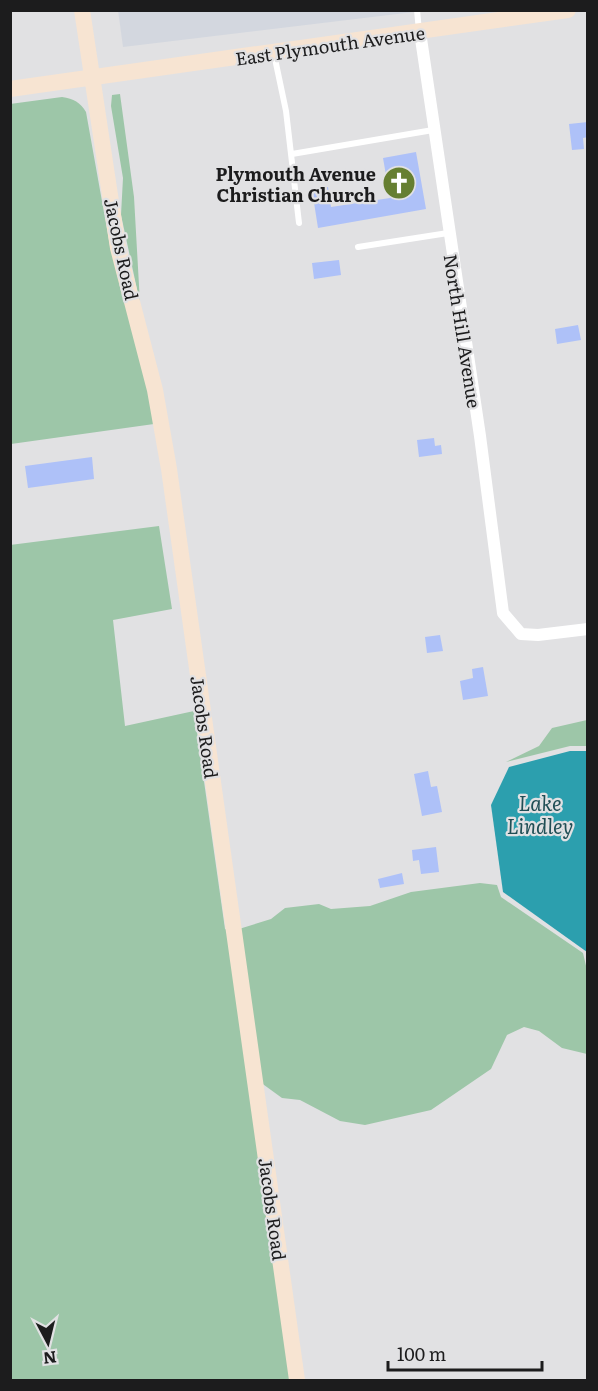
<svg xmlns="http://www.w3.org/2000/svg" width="598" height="1391" viewBox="0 0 598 1391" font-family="Literata,serif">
  <rect width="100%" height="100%" fill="#e1e1e3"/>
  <path fill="#d3d7df" d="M118,10L422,11L123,47Z"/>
  <path fill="#9dc6a8" d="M120,94L134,197L140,303L121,215L123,178L111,106L112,95Z
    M62,97C74,99 80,102 86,112L110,246L149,387L154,424L11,444L10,104Z
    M159,526L172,609L113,620L125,726L194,711L225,929L228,930L292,1380H11L10,545Z
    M587,720V746H570L506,762L539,746L552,728Z
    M480,883L497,885L501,897L583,953L587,970V1054L562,1048L539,1031L524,1027L507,1035L491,1069L431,1110L365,1125L340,1121L300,1100L282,1098L260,1082L239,929L271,919L285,908L319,904L331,909L370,906L411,892Z"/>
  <path fill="#2c9fae" d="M570,751H587V952L503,892L491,805L509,767Z"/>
  <path fill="#aec1f8" d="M588,122V137L583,138L584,149L572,150L569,124Z
    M416,152L426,209L318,228L312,190L328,187L331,207L390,198L383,158Z
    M339,260L341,275L314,279L312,263Z
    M578,325L581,340L557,344L555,329Z
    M434,438L435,446L441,445L442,454L419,457L417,440Z
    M92,457L94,479L28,488L25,466Z
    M440,635L443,651L427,653L425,637Z
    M483,667L488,696L463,700L460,681L473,678L472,669Z
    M428,771L431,787L437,786L442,812L422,816L414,774Z
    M436,847L439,872L421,874L419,860L413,861L412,850Z
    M402,873L404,884L380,888L378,879Z"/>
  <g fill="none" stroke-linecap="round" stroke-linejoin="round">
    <path stroke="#fff" stroke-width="6" d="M417,10L419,31
      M274,54L286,111L299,223
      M292,154L433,130
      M358,247L448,233"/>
    <path stroke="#fff" stroke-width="12" d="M420,32L480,436L503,613L521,634L538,635L588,629"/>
    <path stroke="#f7e4d2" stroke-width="16" d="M82,10L118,248L155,390L169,469L297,1380
      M10,89L568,10"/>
  </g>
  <defs>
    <g id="church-disc" transform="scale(1.725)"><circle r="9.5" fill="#667f31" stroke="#e1e1e3"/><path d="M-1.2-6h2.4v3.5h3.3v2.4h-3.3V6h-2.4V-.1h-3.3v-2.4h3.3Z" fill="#fff"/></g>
  </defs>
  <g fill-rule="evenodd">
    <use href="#church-disc" x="399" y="183"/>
  </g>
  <g text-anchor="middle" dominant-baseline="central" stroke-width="4.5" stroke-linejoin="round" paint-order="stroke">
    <g font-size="18" fill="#1c1c1d" stroke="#e1e1e3">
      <text transform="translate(330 45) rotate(-8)">East Plymouth Avenue</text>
      <text transform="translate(122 249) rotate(78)">Jacobs Road</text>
      <text transform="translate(463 331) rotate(81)">North Hill Avenue</text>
      <text transform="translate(205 727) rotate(82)">Jacobs Road</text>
      <text transform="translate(273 1209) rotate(82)">Jacobs Road</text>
    </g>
    <g font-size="18" font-weight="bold" fill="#1c1c1d" stroke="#e1e1e3" text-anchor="end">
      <text x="376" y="173">Plymouth Avenue<tspan x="376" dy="21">Christian Church</tspan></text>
    </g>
    <g font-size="20" font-style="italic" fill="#1f4e55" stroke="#e1e1e3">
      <text x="540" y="802">Lake<tspan x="540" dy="23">Lindley</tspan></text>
    </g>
  </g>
  <rect width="598" height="1391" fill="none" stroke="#1c1c1d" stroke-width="24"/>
  <g transform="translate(48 1343) rotate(173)" stroke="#e1e1e3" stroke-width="4.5" paint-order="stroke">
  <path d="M0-4.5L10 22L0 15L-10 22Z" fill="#1c1c1d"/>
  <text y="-9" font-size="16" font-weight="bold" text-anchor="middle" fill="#1c1c1d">N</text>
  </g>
  <path d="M388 1361v9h154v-9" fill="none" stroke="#1c1c1d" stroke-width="3"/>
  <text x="397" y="1361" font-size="18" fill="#1c1c1d" stroke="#e1e1e3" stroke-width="4.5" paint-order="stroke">100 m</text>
</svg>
